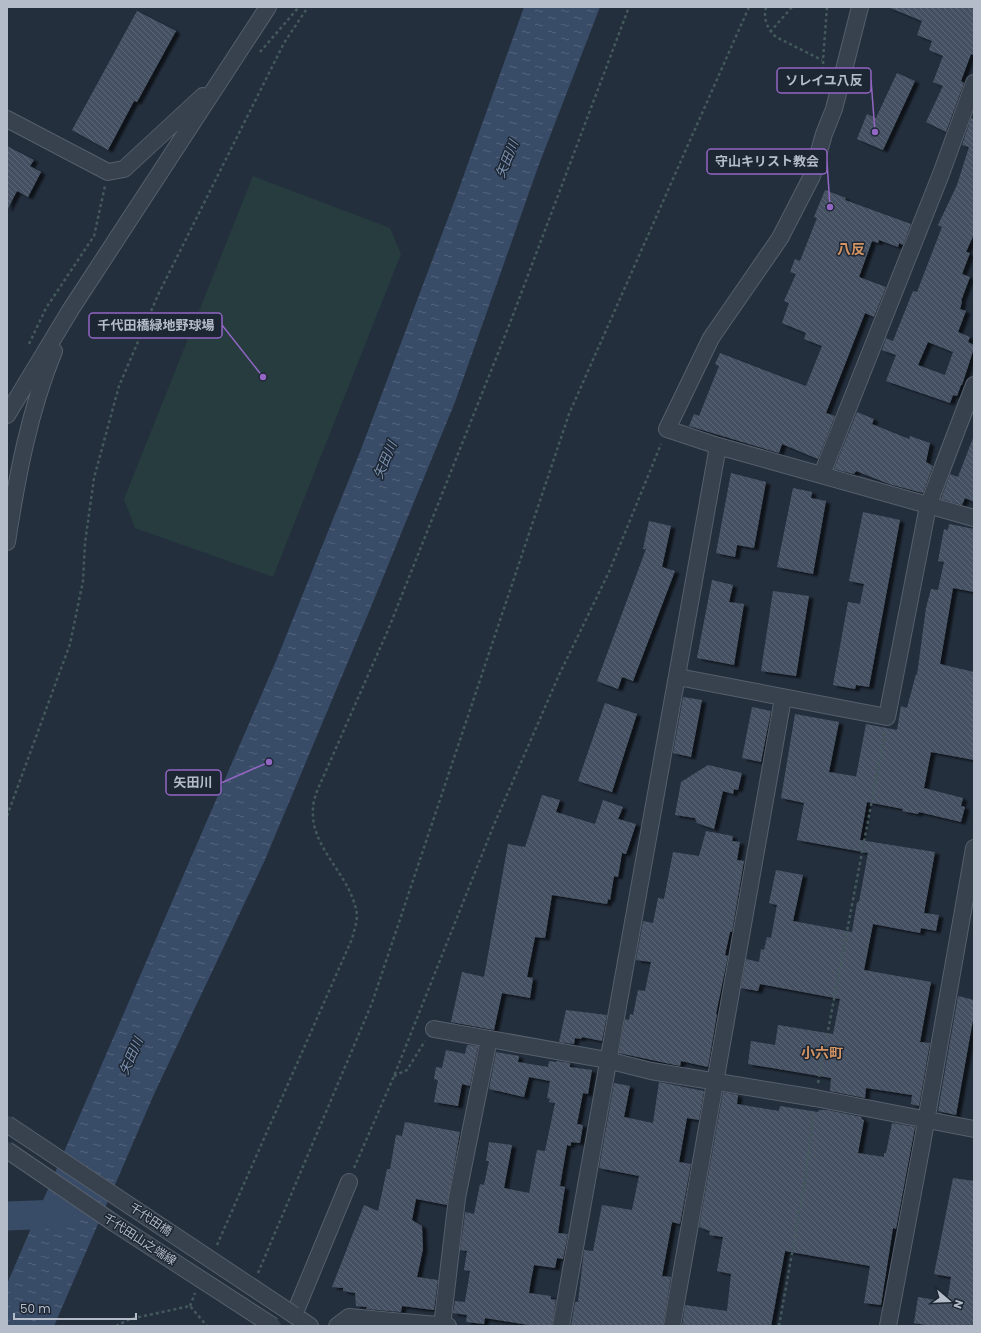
<svg xmlns="http://www.w3.org/2000/svg" width="981" height="1333" viewBox="0 0 981 1333" font-family="Poppins,'Noto Sans JP',sans-serif">
  <defs>
    <pattern id="water-ripples" width="26" height="14" patternUnits="userSpaceOnUse"><rect width="26" height="14" fill="#394c67"/><path d="M2 4q2-2 4 0t4 0M15 11q2-2 4 0t4 0" fill="none" stroke="#53647b"/></pattern>
    <pattern id="building-back-hatch" width="6" height="6" patternUnits="userSpaceOnUse"><rect width="6" height="6" fill="#455162"/><path d="M-1 5l2 2M0 0l6 6M5-1l2 2" fill="none" stroke="#5d6877"/></pattern>
    <filter id="shadow"><feDropShadow dx="4.5" dy="2.5" stdDeviation="1" flood-color="#0009"/></filter>
  </defs>
  <rect width="100%" height="100%" fill="#242f3e"/>
  <path fill="#263c3f" d="M253,176L390,228L401,254L273,577L135,528L124,499Z"/>
  <path fill="url(#water-ripples)" d="M524,7H600L538,167L455,402L368,614L264,862L155,1092L54,1326H7V1284L276,661L360,452L456,197Z"/>
  <g fill="none" stroke-linecap="round" stroke-linejoin="round">
    <path stroke="#394c67" stroke-width="29" d="M7,1216L60,1214"/>
  </g>
  <path fill="url(#building-back-hatch)" fill-rule="evenodd" filter="url(#shadow)" d="M888,7H974V55L971,54L961,81L964,83L946,132L926,122L943,86L933,82L943,56L929,50L932,41L917,35L922,21Z
    M137,11L176,31L137,102L134,101L108,150L72,130Z
    M897,73L915,81L883,150L857,139L867,114L876,118Z
    M971,118L974,119V234L966,252L970,253L962,274L970,277L961,301L962,302L960,309L966,311L958,332L970,337L968,342L974,345V348L962,385H961L957,396L953,395L950,403L886,381L896,355L882,350L886,338L893,341L913,291L917,292L942,227L938,225L957,185L969,147L962,145ZM928,342L953,352L945,375L918,365Z
    M7,146L34,160L30,166L41,172L28,197L17,191L7,210Z
    M825,190L846,198L845,200L911,224L903,245L899,243L898,247L879,240L878,243L872,241L859,277L886,287L874,317L865,313L826,413L835,416L818,459L782,444L779,453L689,426L694,414L699,416L719,366L715,364L720,353L806,386L822,346L804,339L806,333L782,323L789,303L784,301L796,274L790,272L795,259L800,261L817,218L814,217Z
    M857,412L874,419L872,424L909,439L910,436L930,443L926,462L933,466L923,493L889,484L856,471L854,474L834,469Z
    M973,438L974,502L965,498L962,505L941,499L950,474L958,477Z
    M731,473L766,482L754,548L737,545L735,557L716,553Z
    M793,488L812,492L811,498L826,501L813,574L777,567Z
    M863,512L900,520L869,687L856,685L855,689L833,685L848,602L860,604L864,584L849,581Z
    M649,521L671,526L662,567L675,571L633,681L622,677L618,689L597,681L646,549H643Z
    M949,524L974,529V592L953,588L940,664L974,672V760L931,752L924,788L963,798L961,806L965,807L961,822L919,812L918,814L902,811L903,809L867,802L860,840L935,852L924,913L939,915L936,931L921,928L920,933L873,924L864,970L931,982L920,1042L930,1043L919,1106L911,1104L912,1095L866,1088L865,1098L830,1091L831,1078L748,1064L751,1041L775,1045L778,1025L833,1034L840,999L760,984L758,991L741,988L746,959L759,962L761,949L764,950L767,937L771,938L777,905L769,903L776,870L803,875L793,921L852,932L857,902H859L868,853L797,840L804,803L781,798L795,714L839,722L829,772L854,776L856,777L866,724L897,730L901,706L907,708L916,674L917,675L926,608L931,589L938,590L944,562L938,561L944,529L948,530Z
    M712,580L733,585L729,602L744,604L734,665L697,658Z
    M773,591L809,596L796,676L761,671Z
    M683,697L702,700L691,757L673,753Z
    M605,703L637,714L612,792L578,781Z
    M752,707L771,711L761,762L742,758Z
    M708,765L742,773L738,790L734,789L733,794L723,791L714,829L697,823L695,818L675,815L681,782Z
    M542,795L560,800L556,812L595,824L603,800L623,807L618,819L636,824L626,854L622,853L618,877L614,876L610,900L608,899L607,904L552,895L545,938L535,937L527,977L533,978L530,998L502,993L494,1030L451,1022L462,972L484,977L508,844L525,847Z
    M706,831L733,836L732,841L740,842L737,860L744,861L732,932H730L725,955L728,956L716,1014H717L708,1067L681,1061L680,1066L619,1053L625,1019L629,1020L630,1014L633,1015L638,990L645,991L651,962L636,960L643,921L653,923L658,898L664,899L673,852L699,856Z
    M958,996L974,1000V1014L956,1115L938,1111Z
    M566,1010L607,1015L602,1041L582,1037L581,1039L575,1038L574,1044L559,1042Z
    M467,1045L478,1046L470,1086L462,1084L458,1106L434,1102L438,1080L434,1079L436,1067L442,1068L446,1050L465,1054Z
    M496,1052L519,1056L518,1062L548,1067L549,1061L556,1062L557,1061L570,1063V1067L592,1070L588,1094L583,1093L577,1124L583,1125L580,1143L571,1142V1146L567,1145L560,1186L565,1187L558,1233L568,1234L563,1259L557,1258L555,1268L534,1265L531,1280L529,1293L551,1296V1299L556,1300L552,1326H535L485,1318L484,1324L466,1322L467,1315L453,1313L455,1301L465,1302L470,1271L464,1270L467,1251L460,1250L464,1222L465,1212L474,1214L480,1184L484,1185L489,1161H486L489,1142L512,1145L504,1188L529,1193L537,1150L545,1151L555,1103L549,1102L550,1099L547,1098L550,1081L529,1077L524,1097L489,1089Z
    M659,1082L704,1091L699,1120L687,1118L679,1162L691,1164L680,1224L672,1222L662,1276L671,1277L663,1326H571L575,1302H578L584,1250L593,1251L602,1205L632,1210L639,1176L599,1168L614,1083L630,1086L624,1117L653,1123Z
    M723,1092L738,1095L737,1104L779,1111L780,1106L818,1112L819,1110H827L862,1117L861,1119L864,1120L858,1153L884,1157V1153H886L892,1123L915,1127L896,1229L893,1228L881,1305L864,1303L870,1266L785,1251L771,1326H682L685,1305L727,1311L731,1274L717,1271L723,1237L709,1235L710,1231L699,1227Z
    M405,1122L460,1132L447,1205L416,1199L412,1220L422,1226L423,1249L417,1277L438,1280L434,1310L402,1306L401,1312L366,1309L367,1307L356,1306L355,1293L343,1291V1288L332,1287L364,1205L378,1211L387,1169H390L396,1135L402,1136Z
    M953,1178L974,1181V1326H931L914,1323L918,1297L947,1302L951,1277L934,1274Z"/>
  <g fill="none" stroke-linecap="round" stroke-linejoin="round">
    <g stroke="#565f6c" stroke-width="18">
      <path id="minor" d="M860,7L834,109L824,134L812,176L780,238L711,338L667,429L718,446L974,518
        M7,119L108,172L124,169L203,96
        M7,415L71,309L268,7
        M822,474L941,174L974,83
        M7,542C17,477 29,412 54,351
        M678,677L887,717L928,506L974,385
        M434,1029L607,1060L651,1071L815,1098L974,1129
        M310,1326L294,1315L349,1182
        M337,1326L349,1317L448,1326
        M442,1326L457,1198L489,1039
        M561,1326L718,446
        M672,1326L783,698
        M888,1326L922,1144L974,848"/>
    </g>
    <path stroke="#44595c" stroke-width="2.5" stroke-dasharray="3 3" stroke-linecap="butt" d="M766,7C763,18 767,29 776,37L822,60
      M770,32L792,7
      M260,52L299,7
      M823,82V60L827,7
      M29,344L46,308L94,236L105,186
      M7,816L70,644L83,581L85,543L94,478L119,386L158,295L284,43L308,7
      M394,1076L407,1070L425,1041
      M818,1083L885,732
      M354,1168L394,1076L493,827L559,675L609,572L661,444
      M217,1245L352,939C354,931 357,922 357,915C352,875 310,849 313,809C313,803 315,797 317,791L388,630L510,323L629,7
      M258,1273L372,1003L569,414L749,7
      M190,1306L195,1293
      M116,1326L130,1319L190,1306L207,1326
      M779,1326L806,1175L813,1113"/>
    <use href="#minor" stroke="#38414e" stroke-width="16"/>
    <g stroke="#565f6c" stroke-width="18" stroke-linecap="butt">
      <path id="minor-bridge" d="M7,1124L294,1315
        M7,1150L114,1223L273,1326"/>
    </g>
    <use href="#minor-bridge" stroke="#38414e" stroke-width="16"/>
  </g>
  <g text-anchor="middle" dominant-baseline="central" stroke-width="3" stroke-linejoin="round" paint-order="stroke">
    <g font-size="12" fill="#b4bcc9" stroke="#1d2633">
      <text transform="translate(151 1219) rotate(34)">千代田橋</text>
      <text transform="translate(140 1239) rotate(33)">千代田山之端線</text>
    </g>
    <g font-size="13" font-style="italic" fill="#7c92b1" stroke="#1d2633">
      <text transform="translate(507 159) rotate(-68)">矢田川</text>
      <text transform="translate(385 460) rotate(-67)">矢田川</text>
      <text transform="translate(131 1056) rotate(-66)">矢田川</text>
    </g>
    <g font-size="14" font-weight="bold" fill="#d59563" stroke="#1d2633">
      <text x="851" y="249">八反</text>
      <text x="822" y="1053">小六町</text>
    </g>
  </g>
  <path fill="none" stroke="#9266c3" stroke-width="1.5" d="M875 132L871 80M830 207L827 162M263 377L222 325M269 762L221 783"/>
  <g fill="#9266c3" stroke="#1d2633" stroke-width="1.5">
    <circle cx="875" cy="132" r="4"/>
    <circle cx="830" cy="207" r="4"/>
    <circle cx="263" cy="377" r="4"/>
    <circle cx="269" cy="762" r="4"/>
  </g>
  <g fill="#1d2633" stroke="#9266c3" stroke-width="1.5">
    <rect x="777" y="68" width="94" height="25" rx="4"/>
    <rect x="707" y="149" width="120" height="25" rx="4"/>
    <rect x="89" y="313" width="133" height="25" rx="4"/>
    <rect x="166" y="770" width="55" height="25" rx="4"/>
  </g>
  <g font-size="13" text-anchor="middle" font-weight="bold" fill="#b4bcc9">
    <text x="824" y="85">ソレイユ八反</text>
    <text x="767" y="166">守山キリスト教会</text>
    <text x="156" y="330">千代田橋緑地野球場</text>
    <text x="193" y="787">矢田川</text>
  </g>
  <rect width="981" height="1333" fill="none" stroke="#b4bcc9" stroke-width="16"/>
  <g transform="translate(949 1301) rotate(109)" stroke="#1d2633" stroke-width="3" paint-order="stroke">
  <path d="M0-3L7 15L0 10L-7 15Z" fill="#b4bcc9"/>
  <text y="-6" font-size="11" font-weight="bold" text-anchor="middle" fill="#b4bcc9">N</text>
  </g>
  <path d="M14 1313v6h122v-6" fill="none" stroke="#b4bcc9" stroke-width="2"/>
  <text x="20" y="1313" font-size="12" fill="#b4bcc9" stroke="#1d2633" stroke-width="3" paint-order="stroke">50 m</text>
</svg>
